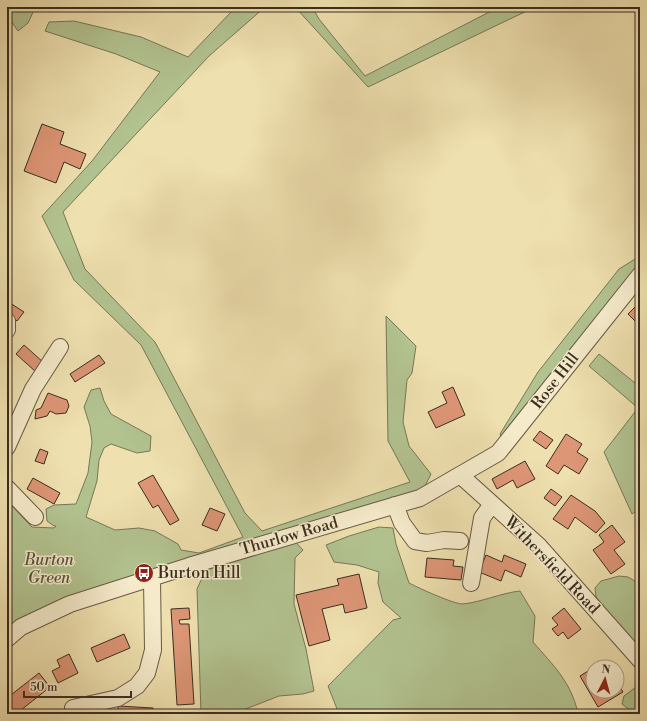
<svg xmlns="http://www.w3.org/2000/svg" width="647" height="721" viewBox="0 0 647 721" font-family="'Libre Bodoni',serif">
  <rect width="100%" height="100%" fill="#efe0af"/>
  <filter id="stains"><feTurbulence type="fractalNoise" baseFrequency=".005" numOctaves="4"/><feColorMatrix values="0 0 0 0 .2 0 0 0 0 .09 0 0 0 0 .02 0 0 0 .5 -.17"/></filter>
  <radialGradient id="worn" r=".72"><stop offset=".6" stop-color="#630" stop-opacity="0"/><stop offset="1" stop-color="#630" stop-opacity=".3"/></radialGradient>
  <path fill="#b2c390" stroke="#767858" d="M8,7H35V8L28,23L18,31L11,21Z
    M237,7H265L209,56L63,212L85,269L155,342L245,513L262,531L410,482L388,441L386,316L416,346L412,373L407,380L403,422L409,446L431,474L425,486L417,493L288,534L303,550L295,558L294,604L306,649L314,691L303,694L279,696L233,714H201L197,589L203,576L189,566L70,604L7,639V493L11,505L32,527L54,528L56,526H54L47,521L46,509L54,505L76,504L88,473L92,442L90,426L84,407L91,390L100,388L104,401L111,414L151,436L150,451L137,453L111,444L104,448L99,460L97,481L86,517L115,530L139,528L155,531L178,544L181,550L199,553L243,537L141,345L74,280L42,216L92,161L160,72L116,54L45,31L49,22L74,21L141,37L188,57L233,10Z
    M295,7H312L319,19L365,76L499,7H535L368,87Z
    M640,256V284L505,448L500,434L538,372L619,269Z
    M599,354L640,387V508L632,514L604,452L638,408L589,366Z
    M379,527L393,528L396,544L409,583C419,588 453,604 463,604C482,602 501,593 520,591L535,616L533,642C553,665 572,683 578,714H339L328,686L393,620L401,618L383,602L378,583L379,572L357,565L334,562L326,545L349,536Z
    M619,576L628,577L640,584V653L596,597L595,588L601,581Z
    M640,684V714H635L622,704L624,696Z"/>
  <path fill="#dd9676" stroke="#3b2d21" d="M42,124L64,132L60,144L86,154L80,169L64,162L56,183L24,171Z
    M7,301L24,312L17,321L7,314Z
    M640,302V323L638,324L628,314Z
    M24,345L44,363L36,372L16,354Z
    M99,355L105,363L75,382L70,374Z
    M453,387L465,415L436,428L428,412L447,403L442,392Z
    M48,393L67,400L69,406L66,413L56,414L50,411L47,416L35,419L36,410L41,408Z
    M540,431L553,440L546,449L533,440Z
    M566,434L582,444L577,452L588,459L579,474L564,465L558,474L546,466Z
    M40,449L48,452L44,464L35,461Z
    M525,461L535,479L517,488L513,480L497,489L492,479Z
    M153,475L179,520L170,525L158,505L153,508L138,483Z
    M33,478L60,493L54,504L27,489Z
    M551,489L562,497L555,506L544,498Z
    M571,495L595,511L605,523L596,533L575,517L568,529L553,519Z
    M210,508L225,514L217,531L202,525Z
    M612,525L625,542L614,550L625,564L611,574L593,550L604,542L599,535Z
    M486,555L502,562L504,555L526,564L521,577L505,570L501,581L479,572Z
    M427,558L454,560L453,566L463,567L461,580L425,577Z
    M359,574L367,608L345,613L343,604L322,609L330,640L309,646L296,595L339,585L337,579Z
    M189,608L190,619L179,620L180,624H189L194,704L177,705L171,609Z
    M564,608L581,629L568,639L563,632L558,636L552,629L558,625L552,618Z
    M124,634L130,648L97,662L91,648Z
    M69,654L78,673L58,683L52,671L60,667L57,660Z
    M593,668V691H617V682L623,692L598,707L580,676Z
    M39,673L50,687L16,714L7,703V698Z
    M118,706L153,708V714H118Z"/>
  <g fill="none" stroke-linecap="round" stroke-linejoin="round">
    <g stroke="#685a44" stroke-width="18">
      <path id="minor" d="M7,321V330
        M7,447L33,389L60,347
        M460,475L539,546L640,660
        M7,488L35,517
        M395,505L402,523L415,541L427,543L444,540L460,541
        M471,583L482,518L492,504
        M7,639L21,627L70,604L189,566L420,498L498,453L640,275
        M73,708L118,698L137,686L147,673L153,650L152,579"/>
    </g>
    <use href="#minor" stroke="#f5ebcb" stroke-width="16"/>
  </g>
  <defs>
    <g id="bus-disc" transform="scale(1)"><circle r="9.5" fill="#8f2418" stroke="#f5ebcb"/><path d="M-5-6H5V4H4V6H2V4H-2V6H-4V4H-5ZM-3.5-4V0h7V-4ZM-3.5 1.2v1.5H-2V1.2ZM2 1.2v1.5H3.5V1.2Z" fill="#fff"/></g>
  </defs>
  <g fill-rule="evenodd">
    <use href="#bus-disc" x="144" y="573"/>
  </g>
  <g text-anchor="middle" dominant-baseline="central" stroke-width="3" stroke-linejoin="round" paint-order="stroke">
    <g font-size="16" fill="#3b2d21" stroke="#f5ebcb">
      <text transform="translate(555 381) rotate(-52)">Rose Hill</text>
      <text transform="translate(289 536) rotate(-16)">Thurlow Road</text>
      <text transform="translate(552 565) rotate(46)">Withersfield Road</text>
    </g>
    <g font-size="16" font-style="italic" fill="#59523d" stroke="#f5ebcb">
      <text x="49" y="560">Burton<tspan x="49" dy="18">Green</tspan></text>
    </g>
    <g font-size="16" fill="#3b2d21" stroke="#f5ebcb" text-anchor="start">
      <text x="158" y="573">Burton Hill</text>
    </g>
  </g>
  <rect width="647" height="721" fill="none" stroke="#efe0af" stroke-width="24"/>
  <rect x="8" y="8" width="631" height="705" fill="none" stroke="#3b2d21" stroke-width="2"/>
  <rect x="12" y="12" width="623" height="697" fill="none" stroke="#3b2d21"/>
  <g transform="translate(605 679) rotate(6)"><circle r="19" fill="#f5ebcb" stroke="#ab9f87"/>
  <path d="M0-3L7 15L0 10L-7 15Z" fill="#8f2418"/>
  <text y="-6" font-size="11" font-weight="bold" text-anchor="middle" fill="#3b2d21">N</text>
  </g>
  <path d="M24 691v6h107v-6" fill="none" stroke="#3b2d21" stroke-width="2"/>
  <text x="30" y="691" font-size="12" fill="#3b2d21" stroke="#f5ebcb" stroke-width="3" paint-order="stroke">50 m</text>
  <rect width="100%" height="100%" filter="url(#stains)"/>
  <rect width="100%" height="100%" fill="url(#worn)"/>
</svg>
